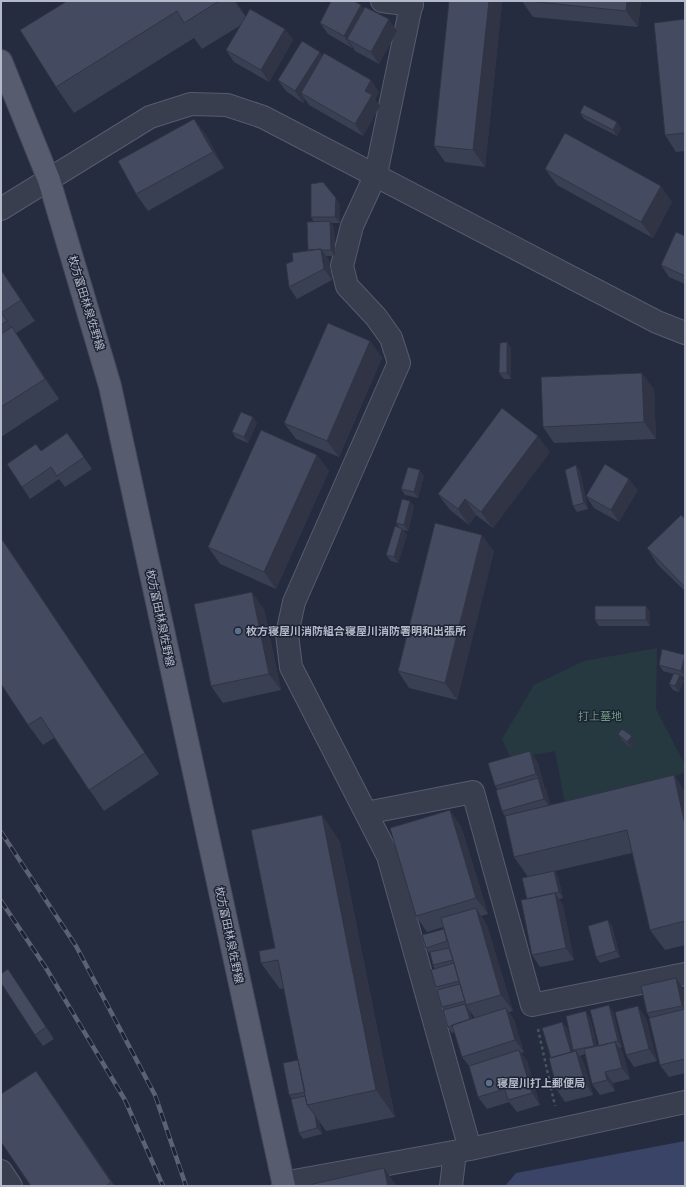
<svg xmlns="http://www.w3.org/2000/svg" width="686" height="1187" viewBox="0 0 686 1187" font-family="Raleway,'Noto Sans JP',sans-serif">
  <rect width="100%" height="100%" fill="#252c3f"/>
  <path fill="#273940" d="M657,648L656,709L685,765V771L646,795L565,803L555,751L511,759L502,739L534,685L584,661Z"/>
  <path fill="#394466" d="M685,1141V1186H505L516,1173Z"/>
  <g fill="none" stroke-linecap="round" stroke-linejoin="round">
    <g stroke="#575c6d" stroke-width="24">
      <path id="minor" d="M382,1L412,5
        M412,1L376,174L352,226L342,266L347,286L376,317L391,338L399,363L294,602L287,634L291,667L388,856L470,1149
        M1,209L150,117L191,104L227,105L263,117L657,322L685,333
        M366,813L473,792L532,1005L685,974
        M1,1171L11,1186
        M283,1183L470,1149L685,1102
        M451,1186L455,1152"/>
    </g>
    <g stroke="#424758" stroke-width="24">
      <path id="major" d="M1,61L49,180L110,386L284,1186"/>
    </g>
    <path stroke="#45565d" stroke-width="2.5" stroke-dasharray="3 3" stroke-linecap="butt" d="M538,1029L555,1106"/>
    <use href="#minor" stroke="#393e4f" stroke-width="22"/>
    <use href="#major" stroke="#575d6f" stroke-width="22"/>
    <g stroke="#5b6276" stroke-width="4.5">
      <path id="rail" d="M1,832L76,946L155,1095L186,1186
        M1,901L46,968L125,1100L163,1186"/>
    </g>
    <use href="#rail" stroke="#1e2334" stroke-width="3" stroke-dasharray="9" stroke-linecap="butt"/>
  </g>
  <path fill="#3a4053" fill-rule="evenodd" d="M67,1H236L246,17L285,29L293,40L269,82L234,62L226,50L241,25L202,49L194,38L74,113L56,87Z
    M449,1H501L502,3L485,167L445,162L434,146Z
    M522,1H641L638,27L533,17Z
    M361,5L364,9L397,31L379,64L355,51L353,47L352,48L328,34L320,23Z
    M685,19V151L676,152L665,135Z
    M320,52L322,56L379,92L375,99L380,106L363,136L309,105L305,99L303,103L286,91L278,80Z
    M580,113L621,128L617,136L584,119Z
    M194,119L206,135L224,168L148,211L136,194Z
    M545,169L672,202L653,238L557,185Z
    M340,204V223H331L334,227L335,256H326L329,260L332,280L297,299L289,287L293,261L308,250L314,222L311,217Z
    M685,236V284L669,277L661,265Z
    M1,270L35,321L16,333L59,399L1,437Z
    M370,341L382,358L339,457L296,439L284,423Z
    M507,342L511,348V379H504L499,373Z
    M654,389L656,439L554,443L543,427Z
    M257,423L248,443L236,438L232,432Z
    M67,433L92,469L65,487L59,479L30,499L7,464L41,451Z
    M550,452L493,528L476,515L469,525L450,510L438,494Z
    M317,455L329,471L276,589L220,564L208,547Z
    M576,465L580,471L588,509L577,512L573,506Z
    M424,476L418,498L405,495L401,489Z
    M638,490L619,522L594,508L586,496Z
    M410,501L414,507L408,531L403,530L407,535L398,563L391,561L386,555L399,528L396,523Z
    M685,519V591L658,565L647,548Z
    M9,549L159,774L104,811L54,738L43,745L28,725L2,651Z
    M494,551L457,700L409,688L398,671Z
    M646,606L650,612V626H599L595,620Z
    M264,609L281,690L223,703L211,686Z
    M685,655V677L681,676L684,681L679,692L673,690L669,684L673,674L663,671L659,665Z
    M618,734L636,742L631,748L622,740Z
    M530,751L538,763L544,786H543L546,789L550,805L674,775L685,792V945L665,950L650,930L632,853L555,871L558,877L563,898L559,899L563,905L574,960L540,967L532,955L527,899L528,877L514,857L505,816L502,811L498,790L495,786Z
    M322,815L340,842L395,1117L326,1131L319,1121L322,1134L303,1139L299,1133L292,1099L289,1095L298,1060L284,988L280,989L261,963L275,948Z
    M461,826L488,914L481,916L487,925L513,1011L509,1012L514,1020L524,1052L521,1053L527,1061L540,1105L517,1112L509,1102L487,1109L478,1097L469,1066L462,1057L455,1032L452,1033L448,1027L444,1010L442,1007L438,990L436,987L435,969L433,965L430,954L426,948L444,929L443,927L427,932L416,916ZM470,1011L475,1018H472Z
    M612,926L620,957L600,963L596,957Z
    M676,978L684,990L685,995V1073L669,1077L660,1065L650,1018L647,1013Z
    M16,981L54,1039L43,1046L35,1035Z
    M613,1011L622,1047L620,1048L623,1053L630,1079L613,1083L615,1091L600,1095L592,1084L585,1054L580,1056L584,1063L593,1095L565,1102L557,1090L551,1058L562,1022L567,1028L574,1052L573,1050L590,1017L597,1046H599Z
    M646,1018L657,1061L634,1067L626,1055Z
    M57,1101L115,1186H31Z"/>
  <path fill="#303444" d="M234,1H236L248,20Z
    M489,1H501L502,3L485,167L473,150Z
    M627,1H641L638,27L626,11Z
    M361,5L369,17L347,39L353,47L352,48L344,36Z
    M389,19L397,31L379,64L371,52Z
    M285,29L293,40L269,82L261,70Z
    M320,52L328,64L301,93L305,99L303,103L295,91Z
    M371,80L379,92L375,99L380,106L363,136L355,124L365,91Z
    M194,119L206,135L224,168L213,152Z
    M617,122L621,128L617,136L613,130Z
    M661,186L672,202L653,238L641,222Z
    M336,198L340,204V223L335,217Z
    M330,221L334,227L335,256L331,250Z
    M321,249L329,260L332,280L324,269Z
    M1,270L10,282L35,321Z
    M1,313L26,348L59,399L45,379Z
    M370,341L382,358L339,457L327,441Z
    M507,342L511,348V379L507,373Z
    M642,373L654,389L656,439L644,422Z
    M253,417L257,423L248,443L244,437Z
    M538,436L550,452L493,528L481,512Z
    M317,455L329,471L276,589L264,572Z
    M576,465L580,471L588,509L584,503Z
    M420,470L424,476L418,498L414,492Z
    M629,479L638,490L619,522L611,510Z
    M465,499L476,515L469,525L458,509Z
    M410,501L414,507L408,531L404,525Z
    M402,529L407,535L398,563L394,557Z
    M482,535L494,551L457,700L445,683Z
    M1,538L9,549L159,774L145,753Z
    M252,592L264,609L281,690L269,674Z
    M646,606L650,612V626L646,620Z
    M685,657V677L681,671Z
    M680,675L684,681L679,692L675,686Z
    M632,736L636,742L631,748L627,742Z
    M530,751L538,763L544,786L536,774Z
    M674,775L685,792V825Z
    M538,778L546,789L552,810L544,799Z
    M450,810L461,826L488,914L476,898Z
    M322,815L340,842L395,1117L376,1090Z
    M554,871L558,877L563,898L559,892Z
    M555,893L563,905L574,960L566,948Z
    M476,908L487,925L513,1011L501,995Z
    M608,920L612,926L620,957L616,951Z
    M676,978L684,990L685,995V1011L682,1006Z
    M466,1005L470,1011L474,1026L470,1020Z
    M609,1005L613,1011L622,1047L618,1041Z
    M638,1006L646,1018L657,1061L649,1049Z
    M506,1008L514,1020L524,1052L515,1040Z
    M586,1011L590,1017L598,1052L594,1046Z
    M562,1022L567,1028L576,1060L572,1054Z
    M615,1042L623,1053L630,1079L622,1068Z
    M519,1050L527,1061L540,1105L532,1093Z
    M576,1051L584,1063L593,1095L585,1083Z
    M36,1071L57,1101L115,1186H114Z
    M605,1072L613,1083L615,1091L607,1080Z
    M315,1115L319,1121L322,1134L317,1128Z
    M384,1168L396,1185V1186H388Z"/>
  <path fill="#444b61" stroke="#303444" d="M67,1H219L184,23L177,11L56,87L20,30Z
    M331,1H354L361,5L344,36L320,23Z
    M449,1H489L473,150L434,146Z
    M527,1H627L626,11Z
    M365,7L389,19L371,52L347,39Z
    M250,9L285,29L261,70L226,50Z
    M685,19V133L665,135L654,23Z
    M302,41L320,52L295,91L278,80Z
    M324,53L371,80L365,91L372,95L355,124L301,93Z
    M584,105L617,122L613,130L580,113Z
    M194,119L213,152L136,194L118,161Z
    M565,133L661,186L641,222L545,169Z
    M323,182L336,198L335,217H311V184Z
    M330,221L331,250H322L321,249L308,250L307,222Z
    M676,232L685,236V276L661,265Z
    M321,249L324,269L289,287L286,264L293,261L292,253Z
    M1,270L21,300L1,313L7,321L1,325Z
    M328,323L370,341L327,441L284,423Z
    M12,327L45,379L1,407V334Z
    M507,342V373H499L500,343Z
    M642,373L644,422L543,427L541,377Z
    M502,408L538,436L481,512L465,499L458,509L438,494Z
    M241,412L253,417L244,437L232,432Z
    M261,430L317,455L264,572L208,547Z
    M67,433L84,457L57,476L51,467L22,487L7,464L36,444L41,451Z
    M605,464L629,479L611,510L586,496Z
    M576,465L584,503L573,506L565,470Z
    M408,467L420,470L414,492L401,489Z
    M402,499L410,501L404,525L396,523Z
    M681,515L685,519V587L647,548Z
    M435,523L482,535L445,683L398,671Z
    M395,526L402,529L394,557L386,555Z
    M1,538L145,753L89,790L41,717L28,725L1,684V652L2,651L1,649Z
    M252,592L269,674L211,686L194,604Z
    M595,606H646V620H595Z
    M662,649L685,655L681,671L659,665Z
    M674,673L680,675L675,686L669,684Z
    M622,729L632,736L627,742L618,734Z
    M530,751L536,774L495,786L488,763Z
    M674,775L685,825V921L650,930L627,830L514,857L505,816Z
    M538,778L544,799L502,811L496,790Z
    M450,810L476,898L416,916L390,828Z
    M322,815L376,1090L307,1105L278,960L261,963L259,951L275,948L251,830Z
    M554,871L559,892L527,899L522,878Z
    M555,893L566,948L532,955L521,900Z
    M476,908L501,995L466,1005L441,918Z
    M608,920L616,951L596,957L588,926Z
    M444,929L447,941L426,948L422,935Z
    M449,948L453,960L433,965L430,952Z
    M454,963L459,981L436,987L431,970Z
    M8,969L46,1027L35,1035L1,983V974Z
    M676,978L682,1006L647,1013L641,986Z
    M460,984L465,1001L442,1007L437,990Z
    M465,1004L470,1019L448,1027L443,1010Z
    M609,1005L618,1041L599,1046L590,1010Z
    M638,1006L649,1049L626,1055L615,1012Z
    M506,1008L515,1040L462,1057L452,1025Z
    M685,1009V1059L660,1065L649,1018Z
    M586,1011L594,1046L573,1050L566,1016Z
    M562,1022L571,1052L551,1058L542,1028Z
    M615,1042L622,1068L605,1072L607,1080L592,1084L584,1049Z
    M519,1050L532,1093L508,1100L505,1089L478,1097L469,1066Z
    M576,1051L585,1083L557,1090L549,1058Z
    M298,1060L305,1092L289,1095L283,1063Z
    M36,1071L111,1182L106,1186H31L1,1142V1094Z
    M305,1096L307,1105L315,1115L317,1128L299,1133L291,1099Z
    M384,1168L388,1186H312L313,1184Z"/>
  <g fill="#5c6f8a" stroke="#1e2334" stroke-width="1.5">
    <circle cx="238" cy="631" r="4"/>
    <circle cx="489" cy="1083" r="4"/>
  </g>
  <g text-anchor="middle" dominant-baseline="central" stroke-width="3" stroke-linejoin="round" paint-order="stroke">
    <g font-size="11" fill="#b5baca" stroke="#1e2334">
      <text transform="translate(86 303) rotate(73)">枚方富田林泉佐野線</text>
      <text transform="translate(160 618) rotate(78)">枚方富田林泉佐野線</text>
      <text transform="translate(229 935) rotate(78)">枚方富田林泉佐野線</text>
    </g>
    <g font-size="11" font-weight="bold" fill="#b5baca" stroke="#1e2334" text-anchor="start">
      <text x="246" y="631">枚方寝屋川消防組合寝屋川消防署明和出張所</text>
      <text x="497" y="1083">寝屋川打上郵便局</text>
    </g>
    <g font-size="11" fill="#6c9b7e" stroke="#1e2334">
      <text x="600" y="716">打上墓地</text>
    </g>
  </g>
  <rect width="686" height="1187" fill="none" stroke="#b5baca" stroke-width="4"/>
</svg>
